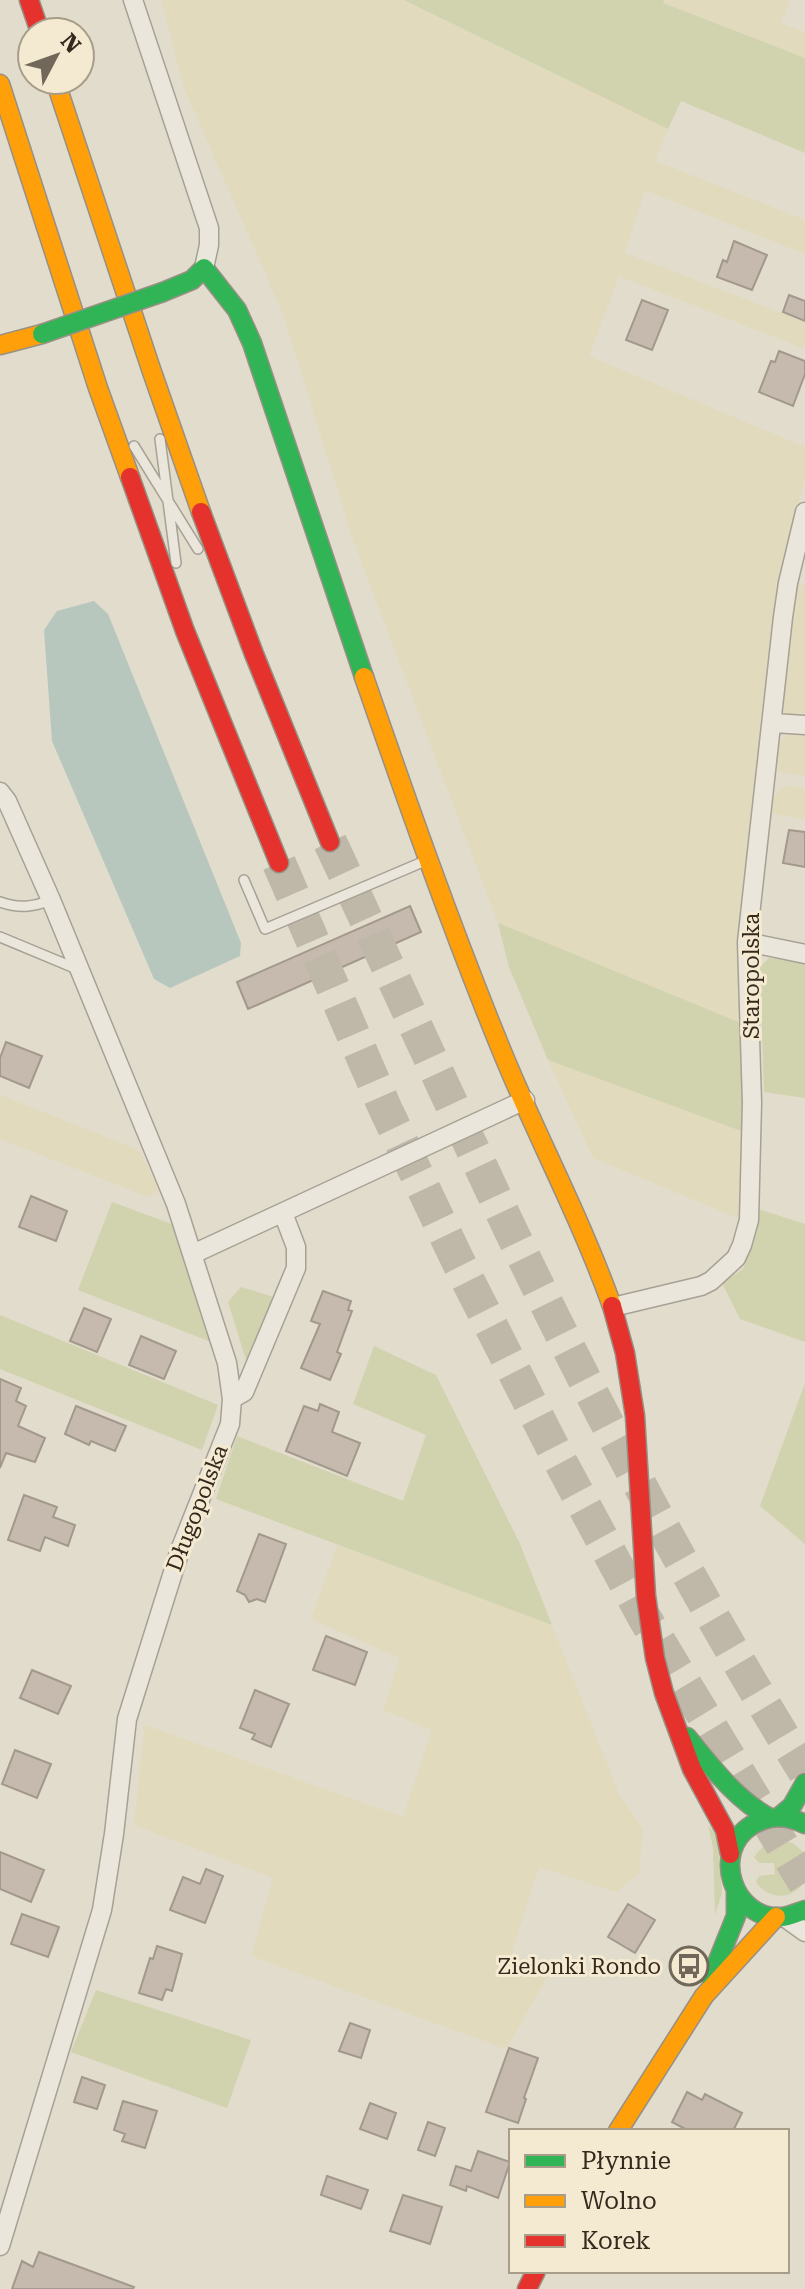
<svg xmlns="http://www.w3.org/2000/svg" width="805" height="2289" viewBox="0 0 805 2289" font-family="'Roboto Serif',serif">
  <rect width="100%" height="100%" fill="#e2dccc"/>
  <path fill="#e1dabc" d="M161,0H404L668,129L655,161L805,220V254L645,190L625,253L805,322V349L619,276L589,356L805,447V480L790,533L747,880L743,1024L498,923L353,540L283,314L184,88Z
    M664,0H790L781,23L805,32V58L663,3Z
    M795,584L805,585V719L782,718Z
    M805,731V776L778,772V743L788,735Z
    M785,786L805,788V820L771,813L774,796Z
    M548,1060L744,1132L740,1219L593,1158Z
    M0,1095L139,1150L159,1190L148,1197L0,1139Z
    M337,1545L552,1625L620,1796L643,1829L639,1874L616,1892L539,1867L511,1955L549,1974L506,2049L251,1956L273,1878L134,1825L145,1725L403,1817L432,1730L383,1710L400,1658L311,1619Z"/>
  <path fill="#d1d2ae" d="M404,0H664L663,3L805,58V153L681,101L668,129Z
    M498,923L743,1024L744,1132L548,1060L509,967Z
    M769,958L805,963V1098L764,1092L760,967Z
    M112,1202L174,1225L211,1342L78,1290Z
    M758,1209L805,1224V1342L740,1319L722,1283L743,1269L756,1232Z
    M241,1287L277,1298L246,1360L228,1302Z
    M0,1315L218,1405L202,1450L0,1369Z
    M374,1346L436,1375L520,1544L552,1625L216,1499L237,1436L403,1501L426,1435L353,1404Z
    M805,1383V1544L760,1506Z
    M708,1825L718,1837L722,1893L715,1915L713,1847Z
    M780,1840L793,1843L804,1853L805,1881C793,1900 769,1901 756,1882L759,1876L775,1874L774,1863H759L754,1857L764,1845Z
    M96,1990L251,2040L227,2108L71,2052Z"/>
  <path fill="#b7c7bd" d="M94,601L108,614L241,943L240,956L170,988L154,979L52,741L44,630L57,611Z"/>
  <path fill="#c5baad" stroke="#a2988b" stroke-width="2" d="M734,241L767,255L752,290L717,277L723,260L727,262Z
    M789,295L805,301V321L783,312Z
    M642,300L668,310L652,350L626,340Z
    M779,351L805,361V374L793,406L759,392L771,361L775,362Z
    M789,830L805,832V867L783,863Z
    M410,906L421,932L248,1009L237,982Z
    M6,1042L42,1056L29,1088L0,1076V1058Z
    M31,1196L67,1211L56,1241L19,1227Z
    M323,1291L351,1301L348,1310L352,1311L337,1352L341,1354L330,1380L301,1368L320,1324L311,1321Z
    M84,1308L111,1319L97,1352L70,1341Z
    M141,1336L176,1351L164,1379L129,1365Z
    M0,1379L21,1388L16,1401L26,1406L18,1426L45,1438L35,1462L6,1453L0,1468Z
    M320,1404L339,1412L332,1432L360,1443L347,1476L286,1451L304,1406L318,1411Z
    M76,1406L126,1426L115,1451L91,1441L89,1445L65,1434Z
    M24,1495L57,1507L53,1517L75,1525L68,1546L45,1537L40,1551L8,1540Z
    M259,1534L286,1544L265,1602L257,1599L249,1602L245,1595L237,1591Z
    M326,1636L367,1652L355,1685L313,1670Z
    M32,1670L71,1686L58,1714L20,1698Z
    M255,1690L289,1704L271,1747L252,1739L255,1734L240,1728Z
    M15,1750L51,1764L37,1798L2,1784Z
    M0,1852L44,1870L31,1902L0,1889Z
    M206,1869L223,1876L205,1923L170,1910L183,1877L200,1884Z
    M628,1904L655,1920L635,1953L608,1937Z
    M22,1914L59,1927L48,1957L11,1944Z
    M157,1946L182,1954L172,1991L166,1989L162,2000L139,1993L150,1958L153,1959Z
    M350,2023L370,2030L361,2058L339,2051Z
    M509,2048L538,2058L524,2098L526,2099L518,2123L486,2112Z
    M82,2077L105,2085L97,2109L74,2102Z
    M687,2092L702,2100L705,2094L742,2113L733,2131H689L672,2122Z
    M123,2101L157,2111L145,2148L122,2141L125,2134L114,2130Z
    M370,2103L396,2113L387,2139L360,2129Z
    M428,2122L445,2128L435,2156L418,2150Z
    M478,2151L510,2162L498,2198L467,2186L466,2191L450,2185L456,2166L471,2171Z
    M327,2176L368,2190L361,2209L321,2195Z
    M403,2195L442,2207L430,2244L390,2231Z
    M39,2252L134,2287L133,2289H12L22,2261L33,2267Z"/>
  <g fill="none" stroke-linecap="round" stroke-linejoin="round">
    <path stroke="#bfb8a9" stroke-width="34" stroke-dasharray="34 17" stroke-linecap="butt" d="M330,842C391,972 450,1102 511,1231C600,1416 697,1598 805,1772
      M279,863L385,1108L458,1261L553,1448L644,1617L805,1883"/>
    <g stroke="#a7a195" stroke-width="12">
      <path id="lane" d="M160,439L176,563
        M134,446L198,549
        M244,880L265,929L425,861
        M0,902C19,909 33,907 51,900
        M0,937L77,969"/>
    </g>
    <g stroke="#a7a195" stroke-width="21">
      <path id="street" d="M133,0L209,228V245L204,268
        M773,723L805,725
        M0,792L7,801L51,900L176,1204L227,1363L232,1399L230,1424L180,1550L127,1719L114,1834L102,1910L0,2246
        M747,942L805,954
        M193,1254L525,1100
        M613,1307L701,1286L711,1281L736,1258L742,1245L749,1220L752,1103L747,942L783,617L788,583L805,512
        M232,1399L244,1392L296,1268V1247L283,1213
        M784,1917L805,1932"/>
    </g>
    <g stroke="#979084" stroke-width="21">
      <path id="fast" d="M163,292L192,280L204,268L237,310L252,343L364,677
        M687,1737C712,1767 735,1799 770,1818
        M779,1817L792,1806L805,1783
        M805,1824C786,1815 770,1815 752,1825C710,1851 733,1920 781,1917C789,1917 798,1912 805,1910
        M711,1978L736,1916V1893"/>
    </g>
    <g stroke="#979084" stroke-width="21">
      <path id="slow" d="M55,80L151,369L201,512
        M0,84L98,388L130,477
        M0,345L42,334
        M364,677C408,804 452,930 503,1054C538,1139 581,1219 612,1306
        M618,2131L704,1996L776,1917"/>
    </g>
    <g stroke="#979084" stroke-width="21">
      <path id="jam" d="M29,0L40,32
        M130,477L185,631L279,863
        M201,512L254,654L330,842
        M612,1306L625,1353L635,1416L646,1596L655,1658L664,1693L692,1769L725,1830L730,1854
        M527,2289L536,2271"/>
    </g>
    <use href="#lane" stroke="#eae6dc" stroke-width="9"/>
    <use href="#street" stroke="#eae6dc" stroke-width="18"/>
    <use href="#fast" stroke="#30b455" stroke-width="18"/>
    <use href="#slow" stroke="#ff9f0a" stroke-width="18"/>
    <use href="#jam" stroke="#e5322d" stroke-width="18"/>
    <g stroke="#979084" stroke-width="21" stroke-linecap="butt">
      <path id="fast-bridge" d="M42,334L163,292"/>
    </g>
    <use href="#fast-bridge" stroke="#30b455" stroke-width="18"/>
  </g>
  <defs>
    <g id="bus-ring" transform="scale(2)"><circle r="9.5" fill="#f4ead1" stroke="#72685a" stroke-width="1.5"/><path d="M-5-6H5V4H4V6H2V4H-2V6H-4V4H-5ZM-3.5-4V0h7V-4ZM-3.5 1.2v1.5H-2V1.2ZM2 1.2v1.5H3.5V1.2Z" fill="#72685a"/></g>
  </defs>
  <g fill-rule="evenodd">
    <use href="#bus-ring" x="689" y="1966"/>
  </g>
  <g text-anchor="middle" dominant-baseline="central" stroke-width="6" stroke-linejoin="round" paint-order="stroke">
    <g font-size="22" fill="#35291d" stroke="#f4ead1">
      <text transform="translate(751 976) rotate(-90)">Staropolska</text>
      <text transform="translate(197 1508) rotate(-69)">Długopolska</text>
    </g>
    <g font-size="22" fill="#35291d" stroke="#f4ead1" text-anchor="end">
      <text x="661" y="1966">Zielonki Rondo</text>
    </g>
  </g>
  <rect x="509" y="2129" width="280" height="144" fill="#f4ead1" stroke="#a89d89" stroke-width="2"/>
  <rect x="525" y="2155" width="40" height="12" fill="#30b455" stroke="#a89d89" stroke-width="2"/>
  <text x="581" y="2169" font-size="24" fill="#35291d">Płynnie</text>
  <rect x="525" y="2195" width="40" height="12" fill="#ff9f0a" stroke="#a89d89" stroke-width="2"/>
  <text x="581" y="2209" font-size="24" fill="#35291d">Wolno</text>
  <rect x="525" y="2235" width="40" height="12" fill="#e5322d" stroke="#a89d89" stroke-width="2"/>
  <text x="581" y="2249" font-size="24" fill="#35291d">Korek</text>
  <g transform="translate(56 56) rotate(49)"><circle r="38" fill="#f4ead1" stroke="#a89d89" stroke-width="2"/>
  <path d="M0-6L14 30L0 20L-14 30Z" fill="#72685a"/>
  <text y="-12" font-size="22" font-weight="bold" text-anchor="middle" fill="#35291d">N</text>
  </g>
</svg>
